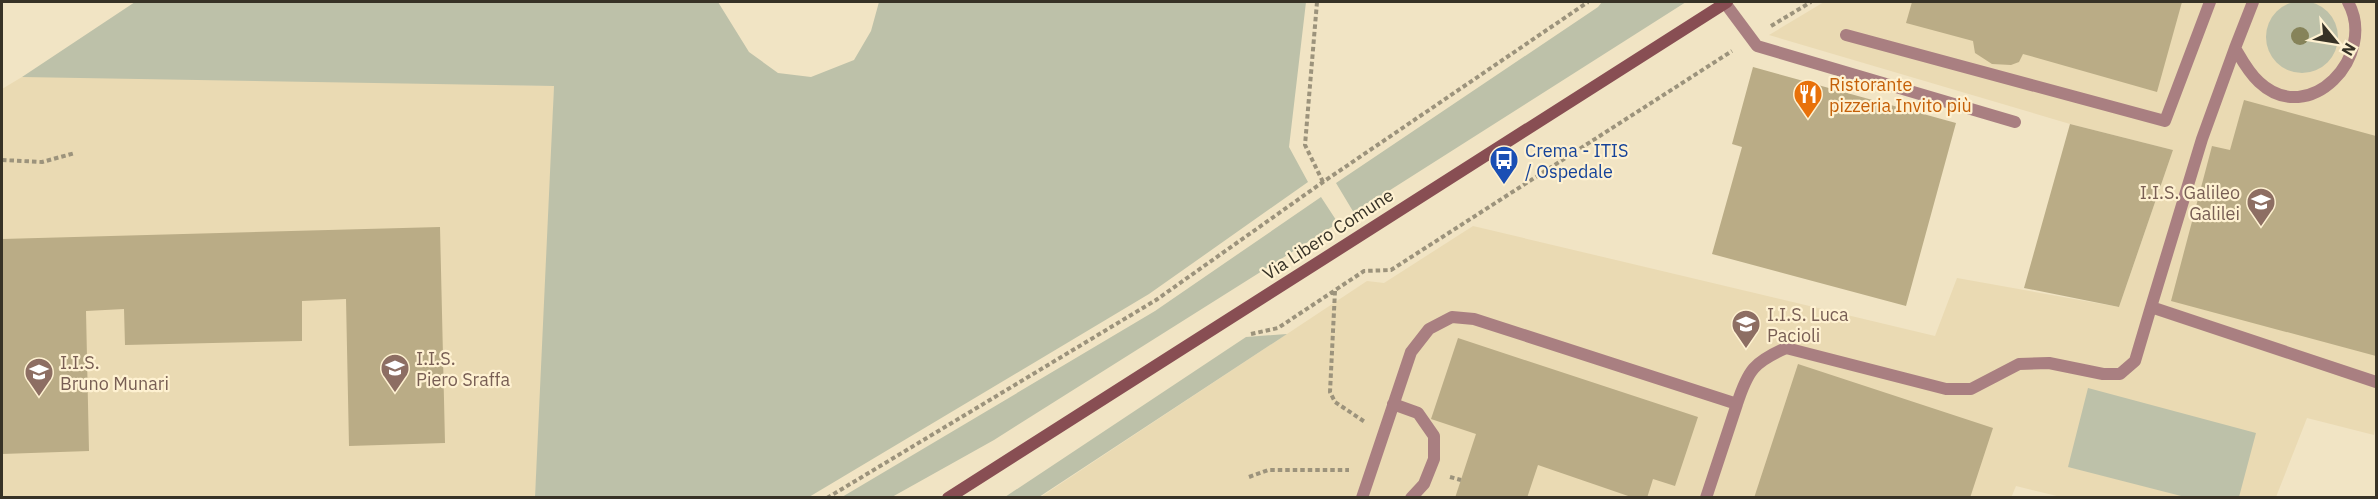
<svg xmlns="http://www.w3.org/2000/svg" width="2378" height="499" viewBox="0 0 2378 499" font-family="'IBM Plex Sans',sans-serif">
  <rect width="100%" height="100%" fill="#f1e4c4"/>
  <path fill="#eadab3" d="M1824,2H2376V421L2374,435L2307,418L2276,497H2061L2016,486L2011,498H1039L1367,281L1384,283L1473,226L1935,336L1957,278L2119,307L2173,150L2070,124L1769,35Z
    M129,76L554,86L547,310L535,497H2V89L22,77Z"/>
  <path fill="#bdc1a9" d="M2266 37a36 36 0 1 1 72 0a36 36 0 1 1-72 0Z
    M135,2H718L749,52L778,73L811,77L854,60L871,31L879,2H1306L1289,147L1308,182L1149,294L809,497H535L554,86L22,77Z
    M1602,2H1686L1354,213L1336,183L1598,7Z
    M1321,197L1338,223L994,440L892,497H842L1155,311Z
    M1287,334L1039,497H1005L1246,337Z
    M2088,388L2256,433L2239,497H2185L2068,467Z"/>
  <path fill="#baac86" d="M1912,2H2182L2157,92L2023,54L2019,62L2011,65L1992,64L1975,53L1973,41L1906,23Z
    M1753,67L1956,123L1906,306L1712,254L1742,147L1732,144Z
    M2244,100L2376,136V356L2171,301L2212,146L2230,150Z
    M2070,124L2173,150L2119,307L2024,288Z
    M440,227L445,443L349,446L346,299L302,301V341L125,345L124,309L86,311L89,451L2,454V239Z
    M1458,338L1698,417L1675,486L1653,479L1647,498H1634L1538,465L1527,498H1455L1476,434L1431,419Z
    M1798,364L1993,428L1970,498H1754Z"/>
  <g fill="none" stroke-linecap="round" stroke-linejoin="round">
    <path stroke="#9c937c" stroke-width="4" stroke-dasharray="4.5 3" stroke-linecap="butt" d="M1317,2L1305,145L1323,182
      M1771,26L1811,2
      M2,160L42,162L75,153
      M1335,291L1330,392L1335,402L1365,422
      M1251,334L1278,328L1364,271L1391,270L1732,51
      M1249,477L1268,470H1349
      M1450,477L1461,480
      M827,498L1156,300L1323,182L1588,2"/>
    <path stroke="#a97f81" stroke-width="12" d="M2253,2L2235,48C2242,60 2248,72 2259,82C2309,129 2378,56 2348,2
      M1725,3L1757,46L2015,122
      M1846,35L2165,121L2210,2
      M2235,48L2202,139L2151,307L2376,382
      M1393,404L1418,413L1434,436V459L1424,484L1411,498
      M1362,498L1411,352L1429,329L1452,317L1474,319L1737,404C1748,370 1754,362 1786,348L1946,389H1971L2019,364L2049,363L2103,374H2120L2135,361L2151,307
      M1706,498L1737,404"/>
    <path stroke="#884e53" stroke-width="12" d="M948,498L1727,2"/>
  </g>
  <circle fill="#86835a" cx="2300" cy="36" r="9"/>
  <defs>
    <g id="restaurant-pin" transform="scale(1.5)"><path d="M0 17L-7.5 6A9.5 9.5 0 1 1 7.5 6Z" fill="#e8710a" stroke="#fef1d1"/><path d="M-5-6h1v4h1v-4h1v4h1v-4h1v5L-1.5 .5V6h-2V.5L-5-1ZM5-6V6H3V1.5H1.5Q1.5-4 5-6Z" fill="#fff"/></g>
    <g id="bus-pin" transform="scale(1.5)"><path d="M0 17L-7.5 6A9.5 9.5 0 1 1 7.5 6Z" fill="#1a4fb4" stroke="#fef1d1"/><path d="M-5-6H5V4H4V6H2V4H-2V6H-4V4H-5ZM-3.5-4V0h7V-4ZM-3.5 1.2v1.5H-2V1.2ZM2 1.2v1.5H3.5V1.2Z" fill="#fff"/></g>
    <g id="school-pin" transform="scale(1.5)"><path d="M0 17L-7.5 6A9.5 9.5 0 1 1 7.5 6Z" fill="#8d6e63" stroke="#fef1d1"/><path d="M0-5L7-2L0 1L-7-2ZM-4 1L0 2.5L4 1V4Q0 6-4 4Z" fill="#fff"/></g>
  </defs>
  <g fill-rule="evenodd">
    <use href="#restaurant-pin" x="1808" y="94"/>
    <use href="#bus-pin" x="1504" y="160"/>
    <use href="#school-pin" x="2261" y="202"/>
    <use href="#school-pin" x="1746" y="324"/>
    <use href="#school-pin" x="395" y="368"/>
    <use href="#school-pin" x="39" y="372"/>
  </g>
  <g text-anchor="middle" dominant-baseline="central" stroke-width="4.5" stroke-linejoin="round" paint-order="stroke">
    <g font-size="18" fill="#c56008" stroke="#fef1d1" text-anchor="start">
      <text x="1829" y="84">Ristorante<tspan x="1829" dy="21">pizzeria Invito più</tspan></text>
    </g>
    <g font-size="18" fill="#164399" stroke="#fef1d1" text-anchor="start">
      <text x="1525" y="150">Crema - ITIS<tspan x="1525" dy="21">/ Ospedale</tspan></text>
    </g>
    <g font-size="18" fill="#785e54" stroke="#fef1d1" text-anchor="start">
      <text x="2240" y="192" text-anchor="end">I.I.S. Galileo<tspan x="2240" dy="21">Galilei</tspan></text>
      <text x="1767" y="314">I.I.S. Luca<tspan x="1767" dy="21">Pacioli</tspan></text>
      <text x="416" y="358">I.I.S.<tspan x="416" dy="21">Piero Sraffa</tspan></text>
      <text x="60" y="362">I.I.S.<tspan x="60" dy="21">Bruno Munari</tspan></text>
    </g>
    <g font-size="18" fill="#373226" stroke="#fef1d1">
      <text transform="translate(1328 234) rotate(-33)">Via Libero Comune</text>
    </g>
  </g>
  <rect width="2378" height="499" fill="none" stroke="#373226" stroke-width="6"/>
  <g transform="translate(2336 42) rotate(120)" stroke="#fef1d1" stroke-width="4.5" paint-order="stroke">
  <path d="M0-4.5L10 22L0 15L-10 22Z" fill="#373226"/>
  <text y="-9" font-size="16" font-weight="bold" text-anchor="middle" fill="#373226">N</text>
  </g>
</svg>
